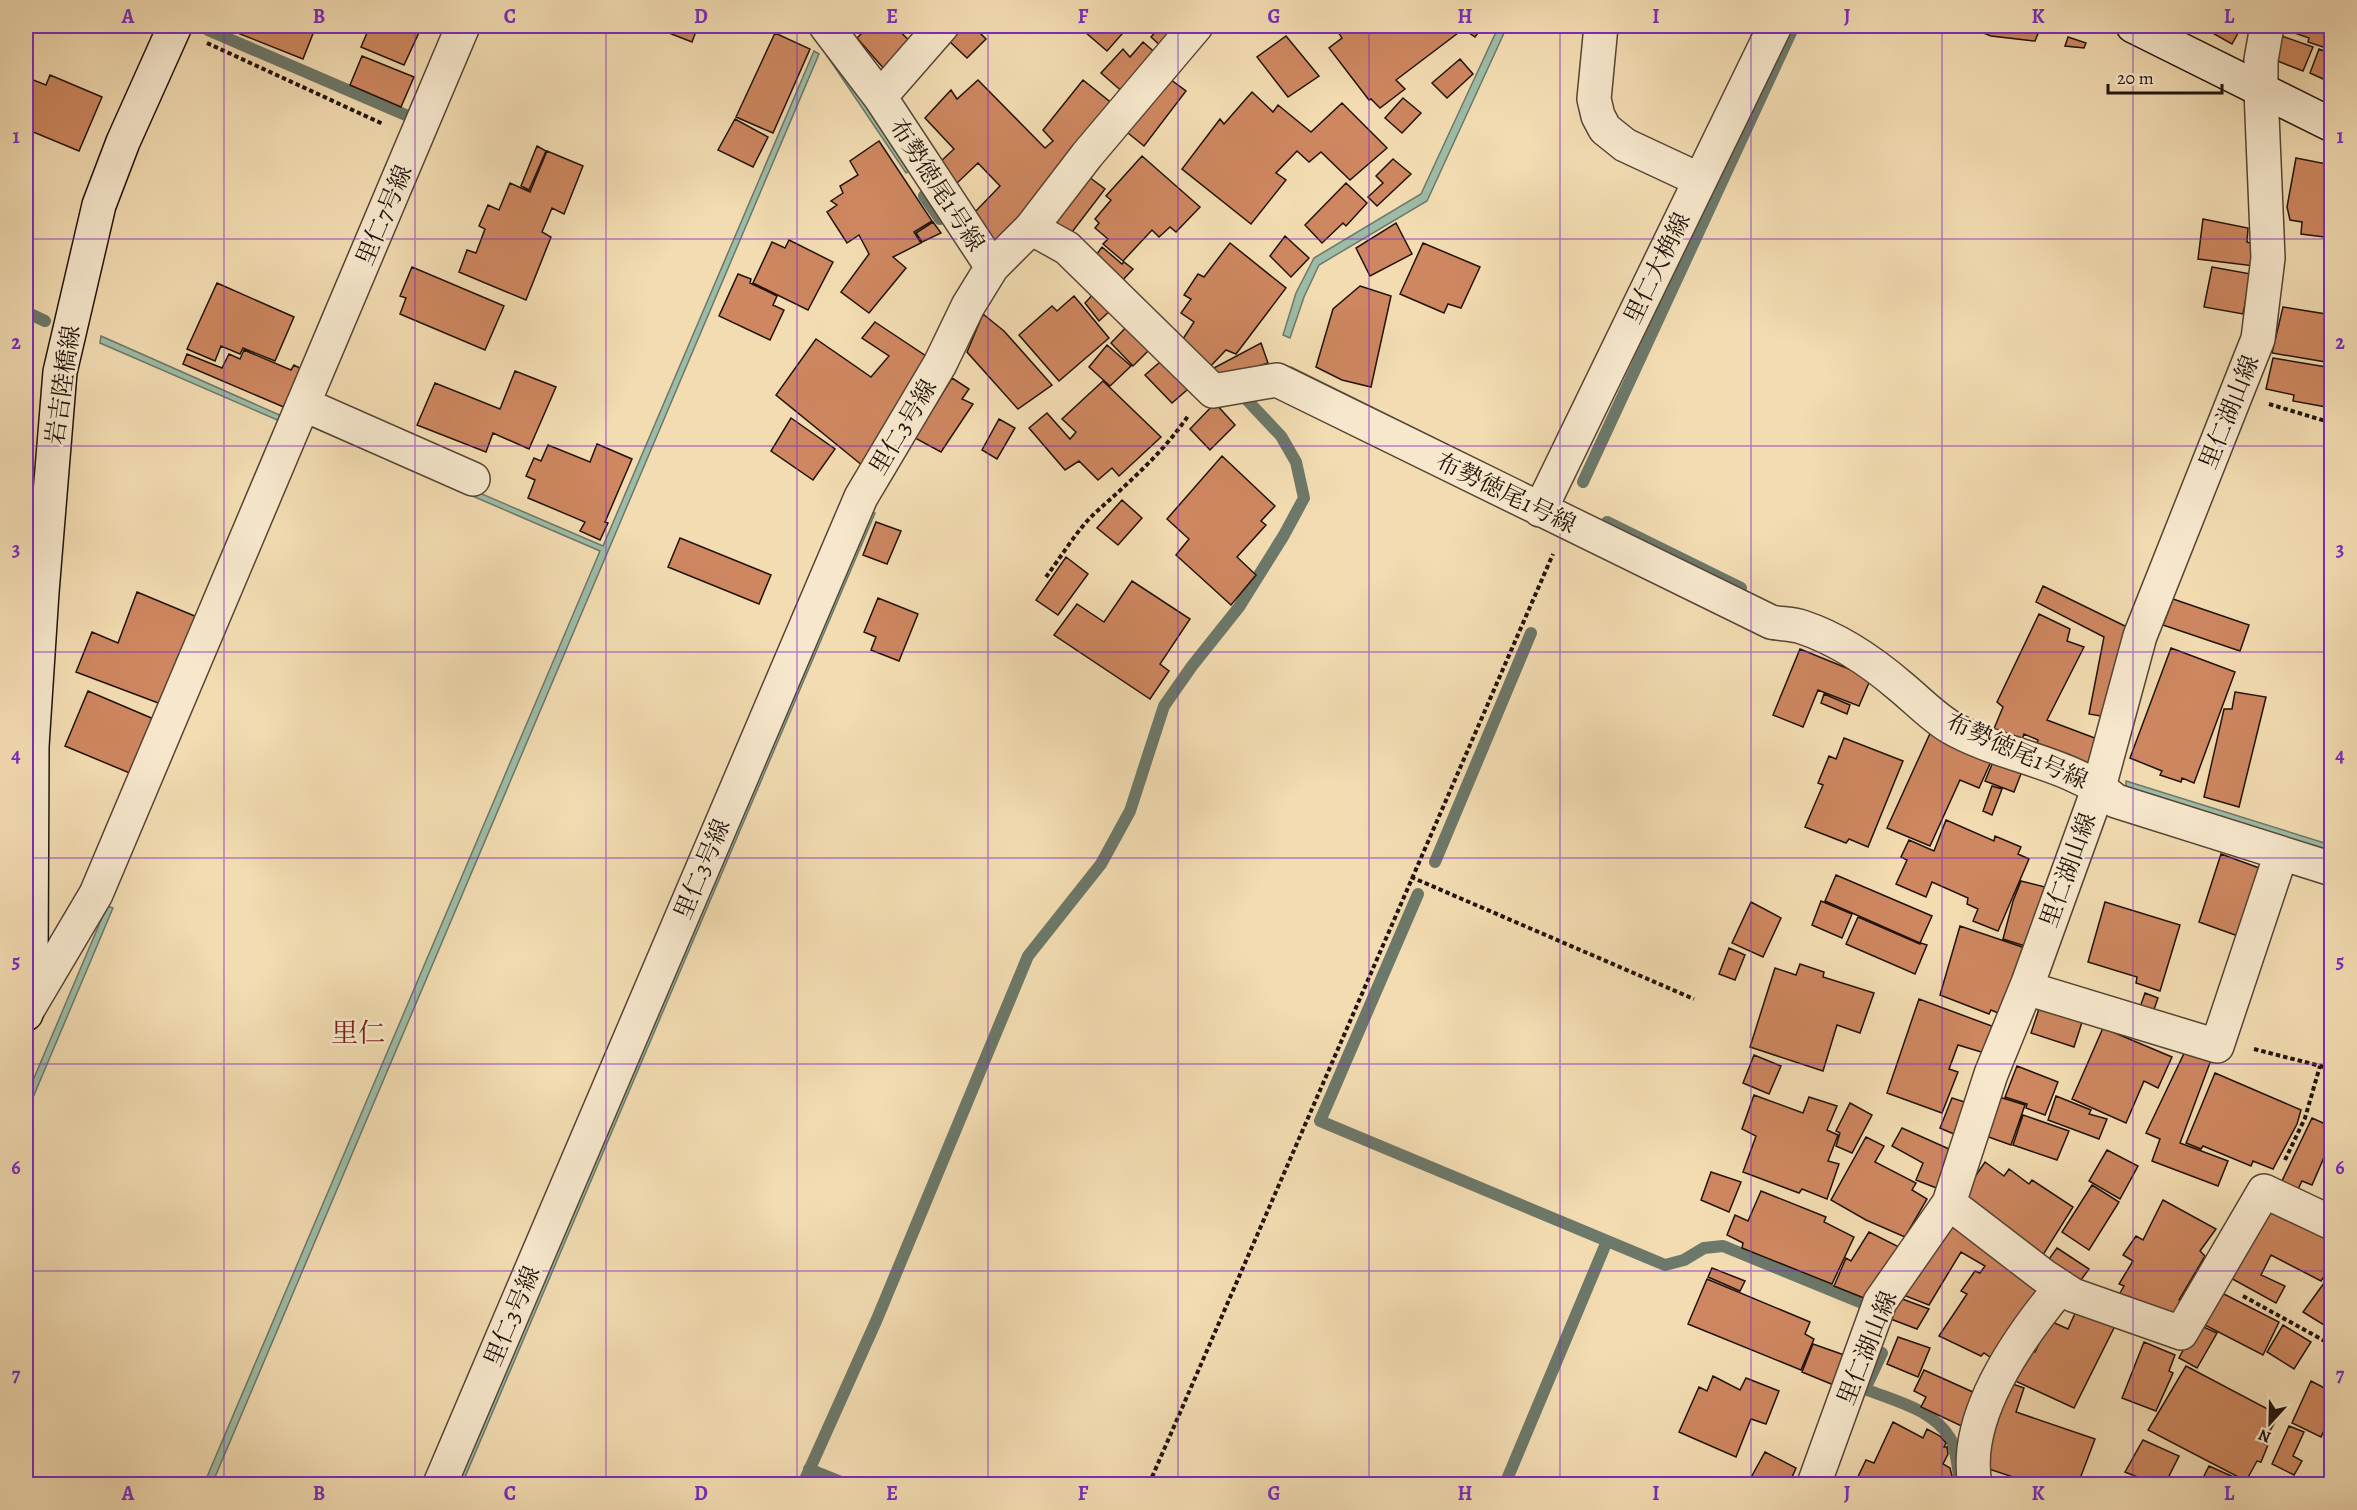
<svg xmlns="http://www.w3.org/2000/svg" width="2357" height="1510" viewBox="0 0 2357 1510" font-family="Alegreya,'Noto Serif JP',serif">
  <rect width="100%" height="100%" fill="#f3dcb2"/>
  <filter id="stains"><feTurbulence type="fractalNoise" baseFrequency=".00333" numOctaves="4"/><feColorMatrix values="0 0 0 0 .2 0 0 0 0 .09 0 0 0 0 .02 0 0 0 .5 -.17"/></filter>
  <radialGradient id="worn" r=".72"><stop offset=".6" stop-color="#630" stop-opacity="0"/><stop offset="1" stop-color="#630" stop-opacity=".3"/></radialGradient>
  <path fill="#9dbca7" stroke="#6c7869" stroke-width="1.5" d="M807,26H814L911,170L906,173Z
    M1495,26H1504L1505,31L1427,201L1319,265L1304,297L1290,338L1283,335L1296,293L1314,258L1421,194L1496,32Z
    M814,51L819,54L212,1484H204L600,551L310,426L312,421L603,546Z
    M101,336L284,417L282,422L100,343Z
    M1291,367L1489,465L1486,469L1286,376Z
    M869,512L875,513L462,1484H455Z
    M2126,781L2331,845V851L2126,787Z
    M107,906L113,908L26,1114V1097Z"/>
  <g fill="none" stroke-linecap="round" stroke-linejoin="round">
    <path stroke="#6c7869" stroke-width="12" d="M208,30L415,119
      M924,196L940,219
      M26,312L45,321
      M1583,482L1794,26
      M1607,522L1741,588
      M1435,862L1531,633
      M1418,894L1320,1121L1665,1265L1684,1260L1704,1248L1723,1246L1867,1305
      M1882,1353L1865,1389C1894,1401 1933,1409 1950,1438C1957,1450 1958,1471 1960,1484
      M809,1469L846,1484
      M803,1484L877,1319L1028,956L1101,864L1130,811L1164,706L1192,666L1239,607L1284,535L1304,498L1296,462L1281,436L1246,399
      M1505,1484L1607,1241"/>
  </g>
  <path fill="#ce8760" stroke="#22130b" stroke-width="1.5" d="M220,26H316L303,59Z
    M370,26H422L404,65L361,47Z
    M651,26H698L692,42Z
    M869,26H894L914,45L885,70L857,38Z
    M904,26H931L920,38Z
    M961,26H973L986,39L967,58L948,40Z
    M1045,26H1061L1054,33Z
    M1078,26H1129L1107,51Z
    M1161,26H1186L1164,49L1151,37Z
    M1346,26H1450L1458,33L1396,80L1405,89L1380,108L1371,99L1369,100L1329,48L1342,38L1338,32Z
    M1459,26H1483L1475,37Z
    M1966,26H2041L2035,41L1991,36Z
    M2200,26H2242L2232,44Z
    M2281,26H2332V50L2308,42L2309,38L2280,28Z
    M775,33L810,49L773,133L736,117Z
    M2279,35L2313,47L2303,71L2275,60Z
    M1286,36L1319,76L1288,97L1257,57Z
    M2068,37L2086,43L2084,48L2065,46Z
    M1143,42L1158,55L1125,94L1101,73L1123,49L1130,57Z
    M2319,49L2332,54V83L2310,73Z
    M362,56L414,77L401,107L350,85Z
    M1460,59L1473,74L1447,98L1432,83Z
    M50,75L102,97L79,151L26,129V77L46,85Z
    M1167,77L1186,91L1144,146L1123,129Z
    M978,80L1045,148L1053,141L1043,130L1083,80L1114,105L1010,244L990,240L973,214L1000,186L978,163L956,184L939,163L954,149L925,118L951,90L957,99Z
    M1252,92L1273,112L1278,105L1311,132L1342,103L1387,148L1350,180L1321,152L1309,162L1297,151L1276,173L1286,180L1251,224L1182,169L1220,119L1224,124Z
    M1403,98L1421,113L1402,133L1385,118Z
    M735,119L768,137L753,167L718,150Z
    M879,141L932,221L914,232L921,243L893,257L906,268L869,313L841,292L869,254L859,235L847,243L827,212L837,205L831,201L843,193L840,186L858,175L850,161Z
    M537,146L546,151L529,190L521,186Z
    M547,151L583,166L564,214L552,208L542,232L551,237L526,300L459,272L467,250L476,253L485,229L479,226L488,205L499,210L510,183L530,192Z
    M1142,156L1200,207L1176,232L1170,227L1159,237L1152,230L1123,261L1103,244L1108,239L1095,228L1099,223L1095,219L1111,200L1106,196Z
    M2296,158L2332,165V238L2301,234L2302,222L2290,220L2287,207Z
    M1393,159L1411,174L1377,206L1368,197L1383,183L1376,176Z
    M1085,174L1105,189L1069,236L1050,220Z
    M1346,183L1367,203L1346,226L1343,223L1322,243L1305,225Z
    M2203,219L2248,228L2247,242L2253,244L2254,266L2198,259Z
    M933,222L941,233L922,242L916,233Z
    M1396,223L1412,254L1370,276L1356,248Z
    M1285,236L1309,258L1291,277L1270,256Z
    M789,240L833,262L808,310L753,283L772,242L785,248Z
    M1230,243L1286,288L1236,354L1226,350L1206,371L1181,342L1194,322L1181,313L1191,299L1184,295L1198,274L1204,277Z
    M1423,243L1480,267L1461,308L1448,304L1444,313L1400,294Z
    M1102,247L1122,264L1124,262L1133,269L1121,282L1094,258Z
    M412,267L504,306L485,350L400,314L406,298L400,296Z
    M2212,267L2251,274L2243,314L2204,307Z
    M738,274L751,279L750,283L777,296L773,305L784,310L770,340L719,316Z
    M217,283L294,317L275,361L243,348L240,354L221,346L215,361L187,349Z
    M1360,286L1391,296L1371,387L1342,380L1316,367L1333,309Z
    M1096,291L1112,309L1099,321L1085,303Z
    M1074,296L1109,338L1059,381L1019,335L1052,306L1057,311Z
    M2283,307L2332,315V363L2272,353Z
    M983,314L1004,331L1052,385L1018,409L967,352Z
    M1132,321L1155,344L1133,366L1111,343Z
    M875,322L932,360L863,466L776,395L816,339L871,377L889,356L862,338Z
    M1261,343L1268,363L1220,379L1212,369Z
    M1107,345L1131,366L1110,386L1089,367Z
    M244,350L291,370L294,365L309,373L293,411L183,364L187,354L222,368L229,354L240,359Z
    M1167,356L1195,383L1172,403L1145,375Z
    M2273,358L2332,368V408L2293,401L2294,395L2266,389Z
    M515,371L556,387L529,449L493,433L486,452L417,425L435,383L500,409Z
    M952,378L969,389L962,399L973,404L941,452L915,438Z
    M1103,381L1161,437L1119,476L1112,468L1098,480L1079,461L1065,470L1029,428L1047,413L1070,439L1076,432L1062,419Z
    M1215,403L1235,425L1210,450L1190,429Z
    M791,418L835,449L813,480L771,451Z
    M999,419L1015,428L997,459L982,450Z
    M597,444L632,459L605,522L608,523L600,540L580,531L585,522L528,498L535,480L526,476L534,458L541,461L548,445L590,462Z
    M1222,456L1275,506L1261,521L1266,525L1237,557L1256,575L1231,605L1176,555L1189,539L1167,519Z
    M1122,500L1142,518L1118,545L1097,528Z
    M876,522L901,531L887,564L863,555Z
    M680,538L771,575L759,604L668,567Z
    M1066,557L1088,574L1058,615L1036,600Z
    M1132,581L1190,619L1160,664L1169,671L1150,699L1054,635L1077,604L1104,622Z
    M2043,586L2131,629L2106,717L2089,714L2104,637L2036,602Z
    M137,592L197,617L161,704L76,672L92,632L118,643Z
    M878,598L918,614L899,661L871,650L876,637L864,632Z
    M2173,599L2249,625L2240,651L2163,625Z
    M2039,614L2070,629L2067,641L2084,647L2047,720L2100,740L2090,771L2035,750L2038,740L2024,734L2021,742L1993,731L2003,707L1997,702Z
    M2171,648L2235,672L2194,783L2182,778L2181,782L2160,775L2162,771L2130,758Z
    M1800,649L1871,678L1859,706L1818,690L1803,727L1773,715Z
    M88,691L156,720L132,774L65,746Z
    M2235,692L2266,697L2239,807L2204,797L2224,709H2232Z
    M1824,694L1850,705L1847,714L1821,703Z
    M1933,727L1994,755L1979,788L1960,780L1930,846L1887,828Z
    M1844,738L1903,761L1868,847L1849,839L1846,843L1805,827L1823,785L1818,783L1829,756L1836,759Z
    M1996,755L2024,766L2014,792L1985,781Z
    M1992,786L2002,789L1992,815L1983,811Z
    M1946,820L1994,841L1995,836L2021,847L2018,854L2029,859L1998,931L1973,921L1978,909L1967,904L1968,898L1932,882L1926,897L1896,884L1907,860L1901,857L1909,840L1934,851Z
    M2221,854L2262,869L2238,936L2199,922Z
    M1836,875L1932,916L1920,943L1825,901Z
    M2021,881L2045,887L2025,946L2003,939L2013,901Z
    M1821,901L1852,914L1842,938L1812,925Z
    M1751,902L1781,918L1763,957L1732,943Z
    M2105,902L2180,925L2160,991L2136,983L2137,977L2088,962Z
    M1858,917L1920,944L1921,943L1927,945L1915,974L1846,944Z
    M1960,926L2025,948L2003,1015L1991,1010L1989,1014L1940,995Z
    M1729,948L1745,955L1735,980L1719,974Z
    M1800,964L1824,972L1823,977L1874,993L1860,1033L1837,1025L1823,1071L1750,1047L1775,968L1796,975Z
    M2145,993L2158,998L2152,1015L2139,1010Z
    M1919,999L1997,1028L1988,1054L1958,1045L1949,1069L1958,1072L1942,1113L1887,1093Z
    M2042,1000L2085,1013L2074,1047L2031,1033Z
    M2103,1028L2172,1057L2158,1088L2144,1081L2126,1123L2072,1099Z
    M2189,1043L2214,1052L2180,1143L2228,1161L2218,1186L2152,1161L2160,1139L2146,1133Z
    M1754,1055L1781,1066L1769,1094L1743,1083Z
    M2017,1066L2058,1082L2045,1115L2026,1108L2027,1104L2005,1097Z
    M2215,1073L2301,1110L2297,1124L2273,1169L2253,1161L2251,1166L2203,1146L2201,1149L2186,1143Z
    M1754,1095L1803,1113L1809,1097L1837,1106L1827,1130L1838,1135L1828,1161L1839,1164L1827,1199L1802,1189L1799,1193L1743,1172L1756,1136L1742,1129Z
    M1996,1096L2025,1105L2011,1145L1983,1135Z
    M2056,1096L2091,1110L2089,1114L2107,1119L2099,1139L2048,1120Z
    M1952,1098L1974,1105L1963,1138L1940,1128Z
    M1850,1103L1872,1115L1852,1153L1836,1146L1840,1133L1836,1131Z
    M2023,1115L2069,1131L2057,1160L2013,1145Z
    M2312,1118L2332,1127V1139L2312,1185L2302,1181L2297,1191L2280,1185Z
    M1902,1128L1958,1153L1944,1191L1916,1180L1923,1163L1892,1146Z
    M1866,1137L1884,1146L1875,1162L1916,1183L1912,1190L1927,1199L1905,1237L1866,1220L1831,1200Z
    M2107,1150L2138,1166L2120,1199L2089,1181Z
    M1985,1162L2004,1176L2009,1169L2029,1184L2032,1180L2073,1207L2041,1258L1966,1208L1968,1187Z
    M1711,1172L1741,1182L1729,1212L1701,1200Z
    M2092,1185L2119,1202L2089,1250L2062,1232Z
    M1761,1191L1826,1217L1824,1222L1854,1237L1832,1284L1742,1248L1743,1243L1727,1235L1735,1215L1748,1221Z
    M2163,1200L2216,1229L2200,1251L2205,1256L2179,1300L2189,1304L2178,1320L2116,1300L2124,1286L2119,1284L2133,1261L2123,1255L2136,1236L2143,1240Z
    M2269,1200L2332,1233V1264L2321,1281L2271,1255L2261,1275L2285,1286L2276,1303L2227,1276Z
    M1947,1219L2038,1291L1994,1360L1984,1353L1981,1356L1939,1336L1967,1294L1961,1291L1975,1271L1980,1273L1985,1266L1961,1252L1929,1305L1898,1293Z
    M1869,1232L1899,1247L1869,1300L1834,1286L1846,1258L1851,1261Z
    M2057,1248L2089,1269L2078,1284L2046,1263Z
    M1712,1268L1745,1281L1740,1291L1708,1277Z
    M2332,1272V1330L2303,1312Z
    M1707,1279L1810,1322L1805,1334L1814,1339L1801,1370L1688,1324Z
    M2216,1290L2279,1322L2263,1355L2199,1322Z
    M1897,1297L1929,1309L1917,1329L1888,1318Z
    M2077,1309L2116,1324L2074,1408L2011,1379L2025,1348L2035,1352L2050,1321L2068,1329Z
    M2197,1324L2217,1333L2197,1368L2179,1358Z
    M2283,1325L2311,1342L2294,1369L2267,1352Z
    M1898,1337L1930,1348L1918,1377L1887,1364Z
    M2144,1342L2175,1355L2169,1371L2173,1373L2156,1411L2122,1398Z
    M1813,1344L1847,1356L1836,1386L1802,1372Z
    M2186,1366L2279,1415L2263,1443L2268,1445L2261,1462L2257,1461L2246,1481L2148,1430Z
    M1924,1370L1984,1397L1970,1430L1921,1407L1926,1397L1914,1391Z
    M1713,1376L1740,1390L1746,1378L1779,1391L1766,1424L1751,1419L1736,1457L1679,1432L1699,1387L1707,1391Z
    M2311,1381L2332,1392V1413L2321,1437L2292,1423Z
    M2007,1382L2024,1388L2016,1412L2095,1439L2078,1484H2034L1983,1467Z
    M1893,1422L1923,1438L1927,1429L1940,1436L1946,1443L1944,1447H1947L1948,1454L1943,1464L1950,1468L1952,1476L1949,1484H1859L1855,1483L1866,1460L1874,1463Z
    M2289,1426L2304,1432L2293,1456L2302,1461L2294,1475L2272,1464Z
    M2143,1440L2179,1456L2165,1484H2155L2125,1472Z
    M1765,1452L1796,1468L1789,1484L1748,1483Z
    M2209,1466L2249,1484H2200Z"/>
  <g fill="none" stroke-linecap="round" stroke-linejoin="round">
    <g stroke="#564535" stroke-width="36">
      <path id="street" d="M826,26L880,97L992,267L1031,228L1067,248L1213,391L1277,380L1771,622C1781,624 1793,624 1802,627C1838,639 1872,662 1900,686C1916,699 1932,716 1950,727C2002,757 2069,761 2116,801L2332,869
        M1601,26L1594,99L1598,116L1605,129L1625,145L1700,180
        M880,97L942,26
        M1031,228L1087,155L1196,26
        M303,404L473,479
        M1540,510L1775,26
        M2026,988L2217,1046L2281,854
        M28,1009L96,894L463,26
        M1949,1203L2044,1276L2073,1295L2181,1333L2264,1191L2332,1223
        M440,1484L861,497L940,364L968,306L992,267
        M1814,1484L1880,1302L1949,1203L1991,1074L2028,983L2099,787L2140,636L2258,339L2268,258L2261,91V60L2267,26
        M1975,1484C1962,1417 2020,1336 2061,1287"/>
    </g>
    <g stroke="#22130b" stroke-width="36">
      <path id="secondary" d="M2133,26L2332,125
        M26,1014L31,967L32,746L42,592L60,372L99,205L123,142L175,26"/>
    </g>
    <path stroke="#22130b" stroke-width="4" stroke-dasharray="4.5 3" stroke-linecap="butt" d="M207,43L383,124
      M2269,404L2332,423
      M1046,577C1061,557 1077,530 1094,514C1128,483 1162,454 1188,416
      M1411,877L1694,999
      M2254,1049L2332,1069
      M2285,1160L2305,1118L2320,1066
      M2243,1296L2332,1345
      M1149,1484L1553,554"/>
    <use href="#street" stroke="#f7e8cd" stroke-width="33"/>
    <use href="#secondary" stroke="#f7e8cd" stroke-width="33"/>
  </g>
  <path fill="none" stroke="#7b2cbf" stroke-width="1.5" stroke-opacity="0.55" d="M224,26V1484M415,26V1484M606,26V1484M797,26V1484M988,26V1484M1178,26V1484M1369,26V1484M1560,26V1484M1751,26V1484M1942,26V1484M2133,26V1484M26,239H2332M26,446H2332M26,652H2332M26,858H2332M26,1064H2332M26,1271H2332"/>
  <g text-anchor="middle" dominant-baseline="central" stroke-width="5" stroke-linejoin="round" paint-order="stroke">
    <g font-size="24" fill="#22130b" stroke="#f7e8cd">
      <text transform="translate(937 185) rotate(57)">布勢徳尾1号線</text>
      <text transform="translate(384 215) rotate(-67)">里仁7号線</text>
      <text transform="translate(1657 268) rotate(-64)">里仁大桷線</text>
      <text transform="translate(63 385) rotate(-82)">岩吉陸橋線</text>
      <text transform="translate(2229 412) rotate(-68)">里仁湖山線</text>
      <text transform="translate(903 427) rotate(-59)">里仁3号線</text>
      <text transform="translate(1506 493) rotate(26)">布勢徳尾1号線</text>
      <text transform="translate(2017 751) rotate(24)">布勢徳尾1号線</text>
      <text transform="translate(702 869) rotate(-67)">里仁3号線</text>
      <text transform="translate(2068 870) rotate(-70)">里仁湖山線</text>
      <text transform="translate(512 1316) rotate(-67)">里仁3号線</text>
      <text transform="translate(1867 1348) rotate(-68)">里仁湖山線</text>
    </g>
    <g font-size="27" fill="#7a1f14" stroke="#f7e8cd">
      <text x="358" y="1033">里仁</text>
    </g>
  </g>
  <rect width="2357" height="1510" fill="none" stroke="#f3dcb2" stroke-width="66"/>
  <g transform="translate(2270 1423) rotate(202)" stroke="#f7e8cd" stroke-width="4.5" paint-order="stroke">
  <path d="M0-4.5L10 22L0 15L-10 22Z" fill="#22130b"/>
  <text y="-9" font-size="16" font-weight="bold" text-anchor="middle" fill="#22130b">N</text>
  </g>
  <path d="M2108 84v9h114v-9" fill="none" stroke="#22130b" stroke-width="3"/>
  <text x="2117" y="84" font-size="18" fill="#22130b" stroke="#f7e8cd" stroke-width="4.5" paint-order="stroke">20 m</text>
  <rect x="33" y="33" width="2291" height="1444" fill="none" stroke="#7b2cbf" stroke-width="2"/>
  <g font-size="20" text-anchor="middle" font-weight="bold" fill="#7b2cbf">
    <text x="128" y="23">A</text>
    <text x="319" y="23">B</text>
    <text x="510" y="23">C</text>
    <text x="701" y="23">D</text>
    <text x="892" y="23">E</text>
    <text x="1083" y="23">F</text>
    <text x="1274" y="23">G</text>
    <text x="1465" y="23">H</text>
    <text x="1656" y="23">I</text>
    <text x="1847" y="23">J</text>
    <text x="2038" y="23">K</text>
    <text x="2229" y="23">L</text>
    <text x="16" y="143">1</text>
    <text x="2340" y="143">1</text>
    <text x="16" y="349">2</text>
    <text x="2340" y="349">2</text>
    <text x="16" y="556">3</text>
    <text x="2340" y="556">3</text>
    <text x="16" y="762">4</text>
    <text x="2340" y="762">4</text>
    <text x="16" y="968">5</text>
    <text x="2340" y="968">5</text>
    <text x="16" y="1174">6</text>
    <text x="2340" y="1174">6</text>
    <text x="16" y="1381">7</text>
    <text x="2340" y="1381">7</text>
    <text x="128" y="1500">A</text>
    <text x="319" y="1500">B</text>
    <text x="510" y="1500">C</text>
    <text x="701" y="1500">D</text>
    <text x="892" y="1500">E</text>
    <text x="1083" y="1500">F</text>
    <text x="1274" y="1500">G</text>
    <text x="1465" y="1500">H</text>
    <text x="1656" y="1500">I</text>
    <text x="1847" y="1500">J</text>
    <text x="2038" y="1500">K</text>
    <text x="2229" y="1500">L</text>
  </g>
  <rect width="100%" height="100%" filter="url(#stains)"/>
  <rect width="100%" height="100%" fill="url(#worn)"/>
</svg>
